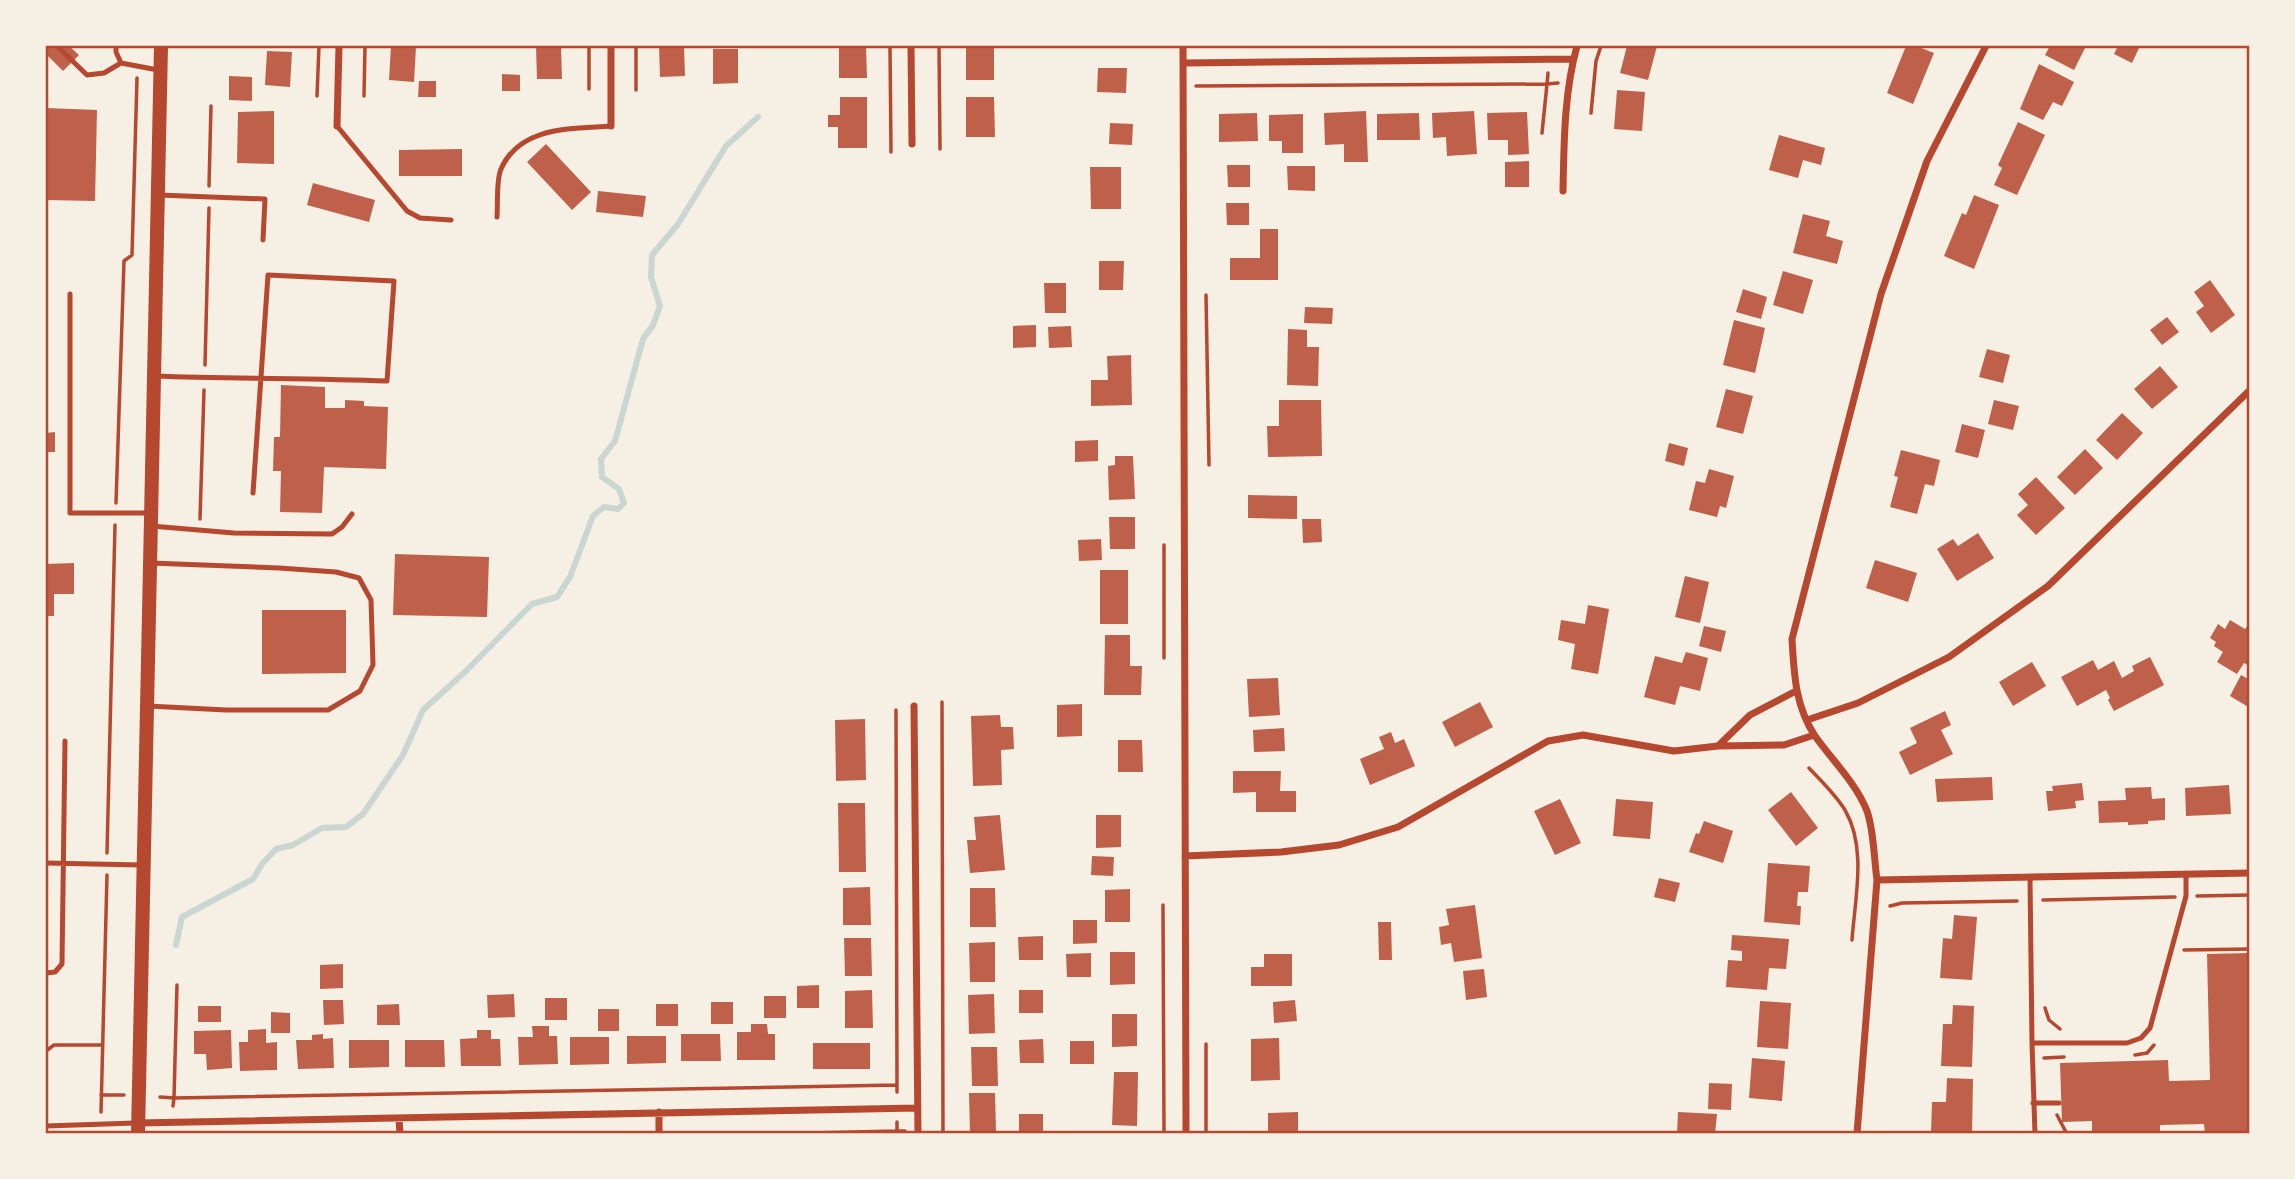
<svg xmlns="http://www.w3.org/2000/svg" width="2295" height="1179" viewBox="0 0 2295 1179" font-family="Jost,sans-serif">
  <rect width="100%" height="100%" fill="#f6efe4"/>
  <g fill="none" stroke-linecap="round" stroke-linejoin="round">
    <path stroke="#c9d6d2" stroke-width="6" d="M176,945L182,917L253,879L262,864L276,849L293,845L322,828L346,827L363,814L403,755L423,710L466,671L532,604L557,597L570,577L593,516L604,507L618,509L624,503L619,489L602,477L601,459L615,441L643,339L653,325L660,306L651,277L652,255L678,224L726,146L758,117"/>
  </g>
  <path fill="#bf614a" d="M46,46H69L79,55L63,71L46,54Z
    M391,46L416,47L414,82L389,80Z
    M536,46H561L562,79H537Z
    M659,46H684L685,76L660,77Z
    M839,46H866L867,78H839Z
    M966,46H994V80H966Z
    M1627,46H1657L1648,80L1620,73Z
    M1906,46H1916L1934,53L1913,104L1887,93Z
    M2050,46H2086L2074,70L2045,55Z
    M2118,46H2140L2132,63L2114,54Z
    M713,49H738V83L713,84Z
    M267,51L292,52L290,87L265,85Z
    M2039,64L2074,82L2062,106L2053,102L2043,120L2020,109Z
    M1098,68H1127L1126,93L1097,92Z
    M502,74L520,75V91H502Z
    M229,76L252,77V101L229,100Z
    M419,81H436V97H418Z
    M1617,90L1645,92L1642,131L1614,129Z
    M840,97H867V148H838V127H828V115H840Z
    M966,97H994L995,137H966Z
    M46,108L97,110L95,201L46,200Z
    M274,111V164L237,163L238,112Z
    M1366,111L1368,162H1344V144L1325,145L1324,113Z
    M1474,111L1477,154L1447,156L1446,137L1433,138L1432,113Z
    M1527,112L1529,154L1508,155V140H1488L1487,113Z
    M1257,113L1258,141L1219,142V114Z
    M1419,113L1420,140H1377V114Z
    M1303,114V153H1282V141H1269V115Z
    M2018,122L2045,135L2017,195L1994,185L2002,168L1998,165Z
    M1110,123L1133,124L1132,145L1109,144Z
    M1779,135L1825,148L1821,165L1803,160L1798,178L1769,170Z
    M546,144L591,192L572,210L527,162Z
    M462,149V176H399V150Z
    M1529,161V187H1505V162Z
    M1227,165H1250V187H1228Z
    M1287,166H1315V191L1288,190Z
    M1090,167H1121V209H1091Z
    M313,183L375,200L369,222L307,205Z
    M598,191L646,196L643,217L596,212Z
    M1974,195L1999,205L1974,269L1944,256L1962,213L1966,215Z
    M1226,203H1249V225H1227Z
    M1803,214L1830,221L1826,236L1843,241L1837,264L1793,253Z
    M1260,229H1278V280H1230V258H1260Z
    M1099,261H1124L1123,290H1099Z
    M1783,271L1813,280L1803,314L1773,305Z
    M2210,280L2235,315L2211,333L2196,312L2204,306L2194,292Z
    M1044,283H1066V313H1045Z
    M1743,289L1767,297L1761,319L1736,312Z
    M1305,307L1333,308L1332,324L1304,323Z
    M2167,317L2179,332L2162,345L2150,330Z
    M1734,320L1765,328L1755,373L1723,365Z
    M1036,325V347L1013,348V326Z
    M1071,326L1072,347L1049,348L1048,327Z
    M1288,329L1307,330V347H1319L1318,386L1287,385Z
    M1987,349L2010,355L2003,383L1979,377Z
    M1131,355L1132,405L1091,406V380H1108L1107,356Z
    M2160,366L2178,387L2152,409L2134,389Z
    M281,385L325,387V408H345V400L364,401V406L388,407L386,469L324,467L322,513L280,512L281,471H273L274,437H280Z
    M1726,389L1753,396L1743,434L1716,427Z
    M1279,400H1321L1322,456L1268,457L1267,426H1279Z
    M1994,400L2019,406L2013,430L1988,424Z
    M2122,413L2143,433L2117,460L2096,440Z
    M1962,424L1985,430L1978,458L1955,452Z
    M55,432V452H46V433Z
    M1098,440V461L1075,462V441Z
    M1669,443L1688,448L1684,466L1665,461Z
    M2085,449L2103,468L2075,495L2057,477Z
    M1901,450L1940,460L1934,486L1925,484L1917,514L1890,507L1898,477L1894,476Z
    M1115,456H1133L1135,499L1109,500L1108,466L1115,465Z
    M1709,469L1734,476L1726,508L1720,506L1717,517L1689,510L1696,481L1705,483Z
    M2036,477L2065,508L2036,535L2017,515L2028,505L2018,494Z
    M1248,495L1297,496V519L1248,518Z
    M1109,517H1135V549H1110Z
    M1302,519H1321L1322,542L1303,543Z
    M1978,533L1994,558L1957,581L1937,549L1953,539L1958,546Z
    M1101,539L1102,560L1079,561L1078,540Z
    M395,554L489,557L487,617L393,615Z
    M1875,560L1917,573L1908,602L1866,588Z
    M74,563V594H54V616H46V564Z
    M1100,570H1128V624H1100Z
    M1685,576L1709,582L1700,623L1675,617Z
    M1588,605L1609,609L1598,674L1571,669L1575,644L1558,640L1561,620L1585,624Z
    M262,610H346V673L262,674Z
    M2230,620L2245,629L2250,623V666L2244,663L2237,674L2217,662L2223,652L2214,646L2216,642L2210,638L2218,624L2225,629Z
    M1704,626L1726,631L1721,652L1699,646Z
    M1105,635H1130V666H1142L1141,695H1104Z
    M1686,652L1708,658L1700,691L1680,686L1675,705L1644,697L1655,656L1682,663Z
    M2150,657L2164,685L2114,711L2108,700L2110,698L2106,690L2077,706L2061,677L2093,660L2098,670L2114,661L2122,678L2134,671L2132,666Z
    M2032,662L2046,686L2013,706L1999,682Z
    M2241,675L2250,680V708L2230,696Z
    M1278,678L1280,715L1249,717L1247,679Z
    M1480,702L1493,727L1455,747L1442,722Z
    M1082,704V736L1057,737V705Z
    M1945,711L1951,725L1941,730L1953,754L1910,775L1899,752L1917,743L1910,728Z
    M1000,715L1001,727H1013L1014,749L1001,750L1002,785L973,786L971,716Z
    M865,719L866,780L836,781L835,720Z
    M1284,728L1285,751L1254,752L1253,730Z
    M1391,732L1395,743L1404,739L1415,766L1370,785L1360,759L1384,749L1379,737Z
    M1118,740H1142L1143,772H1118Z
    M1233,771H1281L1280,791H1296V812H1256V792L1233,793Z
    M1992,777L1993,800L1937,802L1935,779Z
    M2082,783L2084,800L2075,801L2076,808L2048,811L2046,791H2053L2052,786Z
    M2229,785L2231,814L2186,816L2185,788Z
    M2151,787L2152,799L2165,798V820L2148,821V824L2128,825V822L2099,823L2098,801L2126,800L2125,788Z
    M1791,792L1818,828L1796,846L1768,810Z
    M1560,799L1581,843L1555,855L1534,811Z
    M1616,799L1653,802L1650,839L1613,836Z
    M838,803H865L866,872H839Z
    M1000,815L1005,870L970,873L967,840H976L974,817Z
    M1096,815H1121V847L1096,848Z
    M1704,821L1733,831L1723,863L1689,852L1696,833L1699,834Z
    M1092,856L1114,857L1113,876L1091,875Z
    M1768,863L1810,866L1808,892H1798L1797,906H1801L1800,925L1764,922Z
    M1659,878L1680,883L1675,902L1654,897Z
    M870,887L871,925H843V888Z
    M970,888H995L996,927H970Z
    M1130,889V922H1105V890Z
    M1475,905L1482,958L1454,962L1451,943L1441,945L1439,927L1449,925L1446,909Z
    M1954,915L1977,917L1972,980L1940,978L1943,938L1952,939Z
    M1073,920H1097V943L1073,944Z
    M1378,922H1391L1392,960H1379Z
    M1732,935L1789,939L1786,969L1769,968L1767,990L1726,987L1728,960L1742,961V951L1731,950Z
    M1043,936V960H1019L1018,937Z
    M844,938H871L872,976H845Z
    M995,942V982H970L969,943Z
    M1110,952H1135V984L1110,985Z
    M1091,953V977H1067L1066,954Z
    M2250,953V1134H2205L2204,1124L2160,1125V1134H2092V1121L2062,1122L2060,1063L2168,1060L2169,1081L2210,1080L2207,954Z
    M1264,954H1292V986H1251V967H1264Z
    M343,964V988L320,989V965Z
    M1484,969L1487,997L1466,1000L1463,971Z
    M819,985V1008H797V986Z
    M872,990L873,1028H845V991Z
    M1019,990H1043V1013H1019Z
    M514,994L515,1017L488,1018L487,995Z
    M994,994L995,1033L969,1034L968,995Z
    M764,996H786V1018H764Z
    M545,998H567V1020H545Z
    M323,1000H343L344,1024L324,1025Z
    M1295,1000L1297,1021L1274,1023L1273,1002Z
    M1760,1001L1791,1003L1788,1049L1757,1047Z
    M711,1002H733V1024H711Z
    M399,1004L400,1025H377V1005Z
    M656,1004H678V1026H656Z
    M1953,1005L1974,1006L1972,1067L1941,1066L1943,1024H1952Z
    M198,1006H221V1022H198Z
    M598,1009H619V1031H598Z
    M271,1012L290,1013V1033H271Z
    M1112,1014H1137V1046L1112,1047Z
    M751,1024H767L768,1034H775V1060H737V1032H751Z
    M532,1026H549V1036H557L558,1064L519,1065L518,1037H533Z
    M266,1029V1043L277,1042V1070L240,1071L239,1042H248V1030Z
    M231,1030L232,1068L207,1070L206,1054H194V1031Z
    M477,1030H491V1039H500L501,1066H461L460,1039L477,1038Z
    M323,1034V1039L333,1038L334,1068L298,1069L296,1040H312V1035Z
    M681,1034H720L721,1061H681Z
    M627,1036H666V1063L627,1064Z
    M570,1037H609V1064L570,1065Z
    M1279,1038L1280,1080L1251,1081V1039Z
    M1043,1039L1044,1063H1020L1019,1040Z
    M349,1040H389V1067L349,1068Z
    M405,1040H444L445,1067H405Z
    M1070,1041H1094V1064H1070Z
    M813,1043H870V1069H813Z
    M971,1047H997L998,1086H972Z
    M1752,1058L1785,1061L1782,1101L1749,1098Z
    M1114,1072H1138L1137,1126L1112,1125Z
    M1947,1078L1973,1079L1972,1134H1931L1932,1102H1946Z
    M1709,1083L1732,1084L1731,1110L1708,1109Z
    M969,1093H995L996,1132L970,1133Z
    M1298,1112V1134H1268V1113Z
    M1678,1112L1717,1114L1715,1134H1677Z
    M1019,1114H1043V1134H1019Z"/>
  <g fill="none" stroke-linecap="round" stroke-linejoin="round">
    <path stroke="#b5482f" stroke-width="3.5" d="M589,46V89
      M636,46V90
      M890,46L891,152
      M939,46L940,149
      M1548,73L1547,84L1558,83
      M1196,86L1547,84L1542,133
      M317,96L319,46
      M364,96L365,46
      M1591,113L1596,61L1601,46
      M209,186L211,106
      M1206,295L1209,465
      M205,365L209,208
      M116,503L124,261L132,255L137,78
      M200,519L204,390
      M1164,545V658
      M942,702L943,1134
      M1809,768C1821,781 1835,794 1845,810C1867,848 1855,898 1852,940
      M107,853L115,525
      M2197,896L2250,895
      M2043,900L2175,897
      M1163,905L1164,1134
      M1890,906L1902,903L2017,901
      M2184,950L2250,949
      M177,985L174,1098L897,1085L896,710
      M2045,1008L2049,1020L2060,1029
      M1206,1044V1134
      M46,1051L54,1045H102
      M2135,1055L2147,1053L2154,1045
      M2044,1058L2064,1057
      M897,1092V1085
      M101,1095H124
      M160,1097L174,1098L173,1106
      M101,1112L107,875
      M2057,1115L2067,1134
      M897,1122V1131H905
      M768,1134L897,1131V1134"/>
    <path stroke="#b5482f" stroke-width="5" d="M57,46L87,75L104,73L121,63
      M116,46V52L121,63L158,70
      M337,126L407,211L420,218L451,220
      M159,195L265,199L263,240
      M497,217C498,205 496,180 501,169C520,126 570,129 611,126
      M70,294V513H148
      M155,376C232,379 310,378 387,381L394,281L268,275L253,493
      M151,526L234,533L332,534L342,527L352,514
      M148,706L226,710H328L360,691L373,665L371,600L359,578L336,572L279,568L150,563
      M46,863L141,865
      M2030,878L2032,1043H2127L2141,1038L2150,1028L2186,896V875
      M46,973L55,972L62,964L65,741
      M2032,1043L2035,1134
      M2033,1103H2059
      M46,1126L135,1123"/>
    <path stroke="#b5482f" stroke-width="7" d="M911,46L912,144
      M1183,46L1186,1134
      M1184,63L1573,59
      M337,126L339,46
      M611,126V46
      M1563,191C1564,143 1564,93 1577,46
      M914,706L918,1134
      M1807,720L1858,703L1949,657L2048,586L2250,390
      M1719,746L1784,745L1814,735
      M1185,856L1281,852L1339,845L1398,827L1548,741L1583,735L1674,751L1718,746L1750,715L1796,691
      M1877,880L2250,873
      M659,1112V1134
      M399,1118L400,1134
      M138,1123L917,1108
      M1857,1134L1877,880C1874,859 1874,831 1867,811C1856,783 1832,760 1815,736C1795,706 1794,673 1792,639L1881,294L1927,161L1986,46"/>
    <path stroke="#b5482f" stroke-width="14" d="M138,1134L161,46"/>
  </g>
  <rect width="2295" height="1179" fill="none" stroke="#f6efe4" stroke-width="94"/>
  <rect x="47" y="47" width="2201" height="1085" fill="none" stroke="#b5482f" stroke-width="2.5"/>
</svg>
